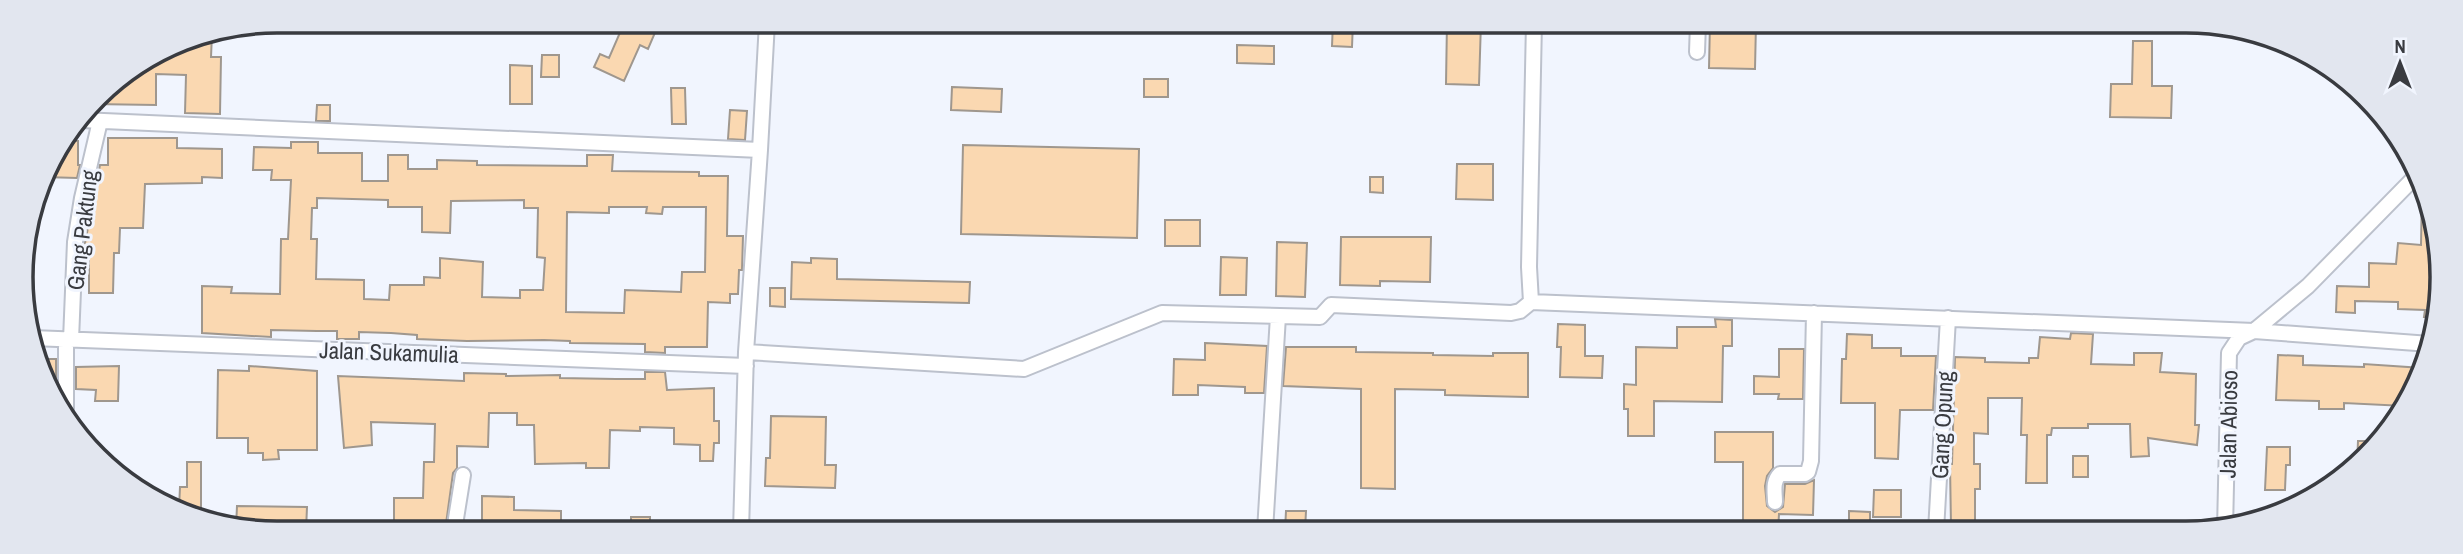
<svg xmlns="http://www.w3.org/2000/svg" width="2463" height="554" viewBox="0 0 2463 554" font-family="'Archivo Narrow',sans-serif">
  <rect width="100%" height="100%" fill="#f1f5fe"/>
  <path fill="#fad8b1" stroke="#9f978e" stroke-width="2" fill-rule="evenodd" d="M625,21H660L648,49L640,45L624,81L594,67L600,54L609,58Z
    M1333,22H1353L1352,47L1332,46Z
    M1447,22H1481L1479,85L1446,84Z
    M1710,23H1756L1755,69L1709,68Z
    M212,34L211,57H221L220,114L185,113L186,75L156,74V105L93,104L108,85L117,79L131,80V71L166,49H187L188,39Z
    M2133,41H2152V86H2172L2171,118L2110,117L2111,84H2132Z
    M1237,45L1274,46V64L1237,63Z
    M542,55H559V77H541Z
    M510,65L532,66V104H510Z
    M1144,79H1168V97H1144Z
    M952,87L1002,89L1001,112L951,110Z
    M671,88H685L686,124H672Z
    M317,105H330V121H316Z
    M730,110L747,111L745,140L728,139Z
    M108,138H177V148L222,149V178L202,177V183L145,184L143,228H120L119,253H114L113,293H89V253H84L85,243L100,165H108Z
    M65,141H78V165H80L77,178L44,177L47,164Z
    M291,142H318V153H362V181H388V155H408V169H437V160L477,161V165L587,166V155H613L612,171L699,172V176H728L727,236H743L742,270H739L738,294H730V303L708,302L707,347H665V353L645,352V344L570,343V341L544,340L467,341L417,339V335L391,333L359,332V339H337V331H317L271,330V337L202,333V286L232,287L231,293L280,294L281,239H288L291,180H271L272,170H253L254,147L291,148ZM317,198L388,200V207H422V232L450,233L451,201L524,200V208H538L537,257L545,258L543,290H520V298L482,297L483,262L440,258V278L424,277V285H390L389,300L364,299V280L316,279L317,239H311L312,208H317ZM609,207H647L646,213L662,214L663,207H706L705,272H682L681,292L625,290L624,313L566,312L567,212L609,213Z
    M963,145L1139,149L1137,238L961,234Z
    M1457,164H1493V200L1456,199Z
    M1370,177H1383V193L1370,192Z
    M2422,193H2425L2433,211L2436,254L2434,277H2438L2440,311L2438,317H2424L2425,310L2398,309V302L2355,301V313L2336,312L2337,286L2369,287V263L2396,264L2398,243L2421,245Z
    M1165,220H1200V246H1165Z
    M1341,237H1431L1430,282L1380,281V286L1340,285Z
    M1277,242L1307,243L1305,297L1276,296Z
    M1221,257L1247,258L1246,295H1220Z
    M811,258L837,259V279L970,282L969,303L791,299L792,262L811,263Z
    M770,288H785V307L770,306Z
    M1715,319L1732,320V346H1723L1722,402L1654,401V436H1628V409H1624V384L1636,385V347L1677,348V327H1716Z
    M1558,324L1585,325V356H1603L1602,378L1560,377L1561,347H1557Z
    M2071,333L2093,334L2091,364L2134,365V353H2162L2160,372L2196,374L2195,425H2199L2197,445L2148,438L2149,456L2131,457L2130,424H2088V428H2052L2051,435H2047V483H2026L2027,435H2021L2022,398H1988V434L1974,433V464H1980V489H1975V526H1951L1950,464H1952L1955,357L1985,358V362L2029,363V358H2038L2040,337L2070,339Z
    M1847,334L1872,335V348H1901V356H1936L1933,410H1900L1898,459L1875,458V403H1841L1842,359H1846Z
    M1205,343L1267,346L1264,393H1245V387L1198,385V395H1173L1174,359L1205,360Z
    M1286,347H1356V352L1433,353V355L1493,356V353H1528V397L1445,395V390L1395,389V489L1361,488V389L1283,386Z
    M1779,349H1804L1803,399H1778L1779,394H1754V376L1779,377Z
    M2278,355L2303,356V365L2364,367V364L2422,368L2415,391L2405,406L2344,403V409H2319V401L2276,400Z
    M46,359H56V400L36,362L46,363Z
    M119,366L118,401H95L96,390L76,389V367Z
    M249,366L317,371V450H278L279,459L263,460V453H248V438H217L218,370L249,371Z
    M645,372H665L667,390L714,388V421H719V443H714L713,461H700V445L674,444V428L640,427V431L610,430L609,468H586V463L535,464L534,425H517V413H489L488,447L457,446V468L453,473L445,531H394V498H423L424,462H434L435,424L371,422L372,445L344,448L338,376L464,381V373L506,374V376L560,375V378L616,379H645Z
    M771,416L826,417L825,465H836L835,488L765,486L766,458H770Z
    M1715,432H1773V468L1767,476L1765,486L1767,506L1775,512L1783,507L1785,484H1805L1814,480L1813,515L1779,514L1778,531H1743V462H1715Z
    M2358,441H2379L2367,458L2357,465Z
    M2267,447H2290V465H2286L2285,490H2265Z
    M2073,456H2088V477H2073Z
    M187,462H201V516L179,509L180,487H187Z
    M1874,490H1901V517H1873Z
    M482,496L514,497V510L561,511V531H482Z
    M237,506L307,507L306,531H243L236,528Z
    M1286,511H1306L1305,531H1285Z
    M1849,511L1870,512V531H1849Z
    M631,517H650V531H631Z"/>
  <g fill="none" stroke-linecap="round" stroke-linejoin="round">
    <g stroke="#bcc1cc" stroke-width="18">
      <path id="street" d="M1534,22L1529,267L1531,302L2254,331L2430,344
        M1697,52L1698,23
        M81,120L760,150
        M32,338L746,366
        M71,340L75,242L82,198L100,121
        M746,352L1024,369L1162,313L1320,317L1331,305L1511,313L1520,311L1531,302
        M66,417V340
        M1775,502C1775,492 1772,482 1780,474H1805L1808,472L1811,461L1814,313
        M2225,529L2229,353L2239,338L2254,331L2308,286L2416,176
        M454,531L463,475
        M741,531L746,352L760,150L767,22
        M1265,531L1278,316
        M1936,531L1948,318"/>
    </g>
    <use href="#street" stroke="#fff" stroke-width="14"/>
  </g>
  <g text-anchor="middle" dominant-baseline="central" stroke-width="6" stroke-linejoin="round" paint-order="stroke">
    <g font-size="23" fill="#393b40" stroke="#f1f5fe">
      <text transform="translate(82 230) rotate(-83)">Gang Paktung</text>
      <text transform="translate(389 352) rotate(2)">Jalan Sukamulia</text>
      <text transform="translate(2228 424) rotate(-89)">Jalan Abioso</text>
      <text transform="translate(1942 425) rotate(-87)">Gang Opung</text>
    </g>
  </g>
  <path d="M0 0H2463V554H0ZM277 33H2186A244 244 0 0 1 2430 277V277A244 244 0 0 1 2186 521H277A244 244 0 0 1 33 277V277A244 244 0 0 1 277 33Z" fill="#e2e6ef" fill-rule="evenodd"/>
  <path fill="none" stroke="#393b40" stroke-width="3.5" d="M277 33H2186A244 244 0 0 1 2430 277V277A244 244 0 0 1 2186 521H277A244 244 0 0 1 33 277V277A244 244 0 0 1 277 33Z"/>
  <g transform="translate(2400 63)" stroke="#f1f5fe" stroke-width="5" paint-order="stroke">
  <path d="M0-5L12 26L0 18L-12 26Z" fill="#393b40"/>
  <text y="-10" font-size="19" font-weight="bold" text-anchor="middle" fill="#393b40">N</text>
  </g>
</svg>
